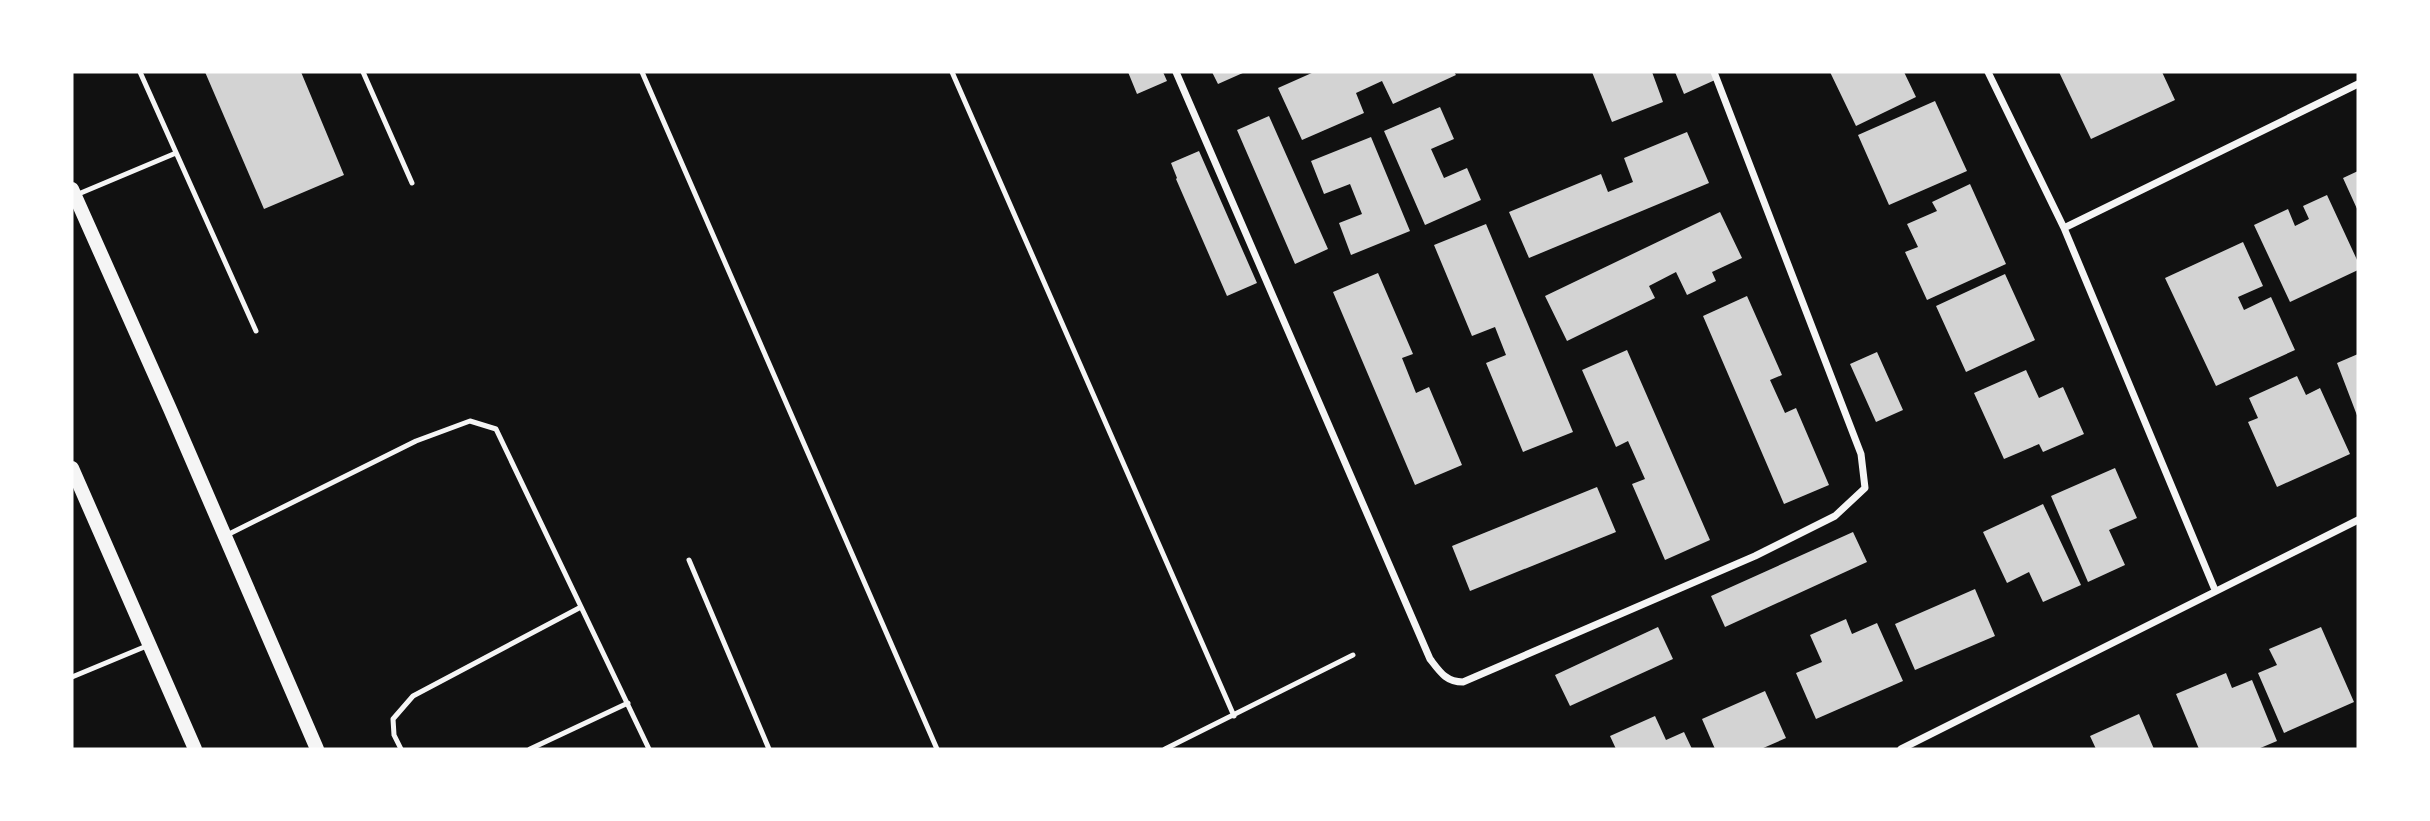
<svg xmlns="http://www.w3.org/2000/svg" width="2430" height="821" viewBox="0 0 2430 821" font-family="'DejaVu Sans',sans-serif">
  <rect width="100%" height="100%" fill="#111"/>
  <path fill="#d3d3d3" d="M205,72H301L344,175L264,209Z
    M1128,72H1163L1167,81L1137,94Z
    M1212,72H1245L1218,84Z
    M1314,72H1454L1456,75L1393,104L1382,81L1356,93L1364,113L1302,140L1278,88Z
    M1592,72H1652L1663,102L1612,122Z
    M1675,72H1712L1715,80L1684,94Z
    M1830,72H1904L1916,97L1856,126Z
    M2059,72H2162L2175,100L2091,139Z
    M1935,101L1967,171L1889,205L1858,135Z
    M1440,107L1454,139L1431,149L1444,178L1467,168L1481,200L1425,225L1384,131Z
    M1269,116L1328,249L1295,264L1237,130Z
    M1687,132L1709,183L1529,258L1509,212L1601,174L1608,192L1633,182L1624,158Z
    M1371,137L1410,231L1351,255L1339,223L1362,214L1350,184L1324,194L1311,161Z
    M1199,151L1257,283L1227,296L1176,179L1177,178L1171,163Z
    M2358,171V211L2343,178Z
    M1970,184L2006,264L1927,300L1905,252L1918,247L1907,224L1937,211L1932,202Z
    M2327,195L2358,262V270L2290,302L2254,225L2288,209L2295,226L2309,219L2303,206Z
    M1720,212L1742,258L1712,272L1716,281L1687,295L1676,272L1649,286L1655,298L1567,341L1545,296Z
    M1486,224L1573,432L1523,452L1486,363L1506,355L1495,327L1472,336L1434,245Z
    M2243,242L2263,286L2238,297L2244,310L2271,297L2295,350L2216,386L2165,278Z
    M1378,273L1413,354L1402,358L1416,393L1429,387L1462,465L1415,485L1333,292Z
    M2005,274L2035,340L1966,372L1936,306Z
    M1747,296L1782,375L1770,380L1785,413L1796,408L1829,485L1784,504L1703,316Z
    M1627,350L1710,540L1665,560L1632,484L1645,479L1628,441L1616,447L1582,370Z
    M1877,352L1903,410L1876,422L1850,364Z
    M2358,354V418L2337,363Z
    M2026,370L2039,398L2063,387L2084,434L2043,452L2039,444L2004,459L1974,393Z
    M2297,376L2306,395L2320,388L2350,454L2277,487L2248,422L2258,418L2249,398Z
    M2115,468L2137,518L2109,530L2125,565L2088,582L2051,496Z
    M1597,487L1616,532L1470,591L1452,546Z
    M2043,504L2081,585L2043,602L2029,572L2007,583L1983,532Z
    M1853,532L1867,562L1725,627L1711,596Z
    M1975,589L1995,636L1915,670L1895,624Z
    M1846,619L1852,634L1877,623L1903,681L1816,719L1796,673L1822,662L1810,635Z
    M1658,627L1673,659L1570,706L1555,675Z
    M2321,627L2354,702L2284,733L2258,673L2277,665L2269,649Z
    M2226,673L2232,688L2252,680L2277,741L2258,749H2199L2176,694Z
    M1765,691L1786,738L1761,749H1715L1702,719Z
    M2139,714L2154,749H2096L2090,736Z
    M1655,716L1666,740L1684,732L1692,749H1616L1610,736Z"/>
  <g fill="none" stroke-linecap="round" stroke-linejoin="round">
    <path stroke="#f5f5f5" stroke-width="5" d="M140,72L256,331
      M363,72L412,183
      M642,72L937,749
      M952,72L1234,716
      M76,195L176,153
      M227,535L416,441L470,421L496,429L649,749
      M689,560L769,749
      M72,677L149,645
      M401,749L394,735L393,719L413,696L581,607
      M530,749L628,703
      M1165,749L1353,655"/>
    <path stroke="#f5f5f5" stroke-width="7" d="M1176,72L1430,659C1440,672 1446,682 1463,682L1755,556L1835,516L1865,488L1861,454L1714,72
      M1988,72L2064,228L2215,590
      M2064,228L2358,84
      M1901,749L2358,520"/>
    <path stroke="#f5f5f5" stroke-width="14" d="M72,189L170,409L317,749
      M72,468L195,749"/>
  </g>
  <rect width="2430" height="821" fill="none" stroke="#ffffff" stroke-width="147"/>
</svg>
